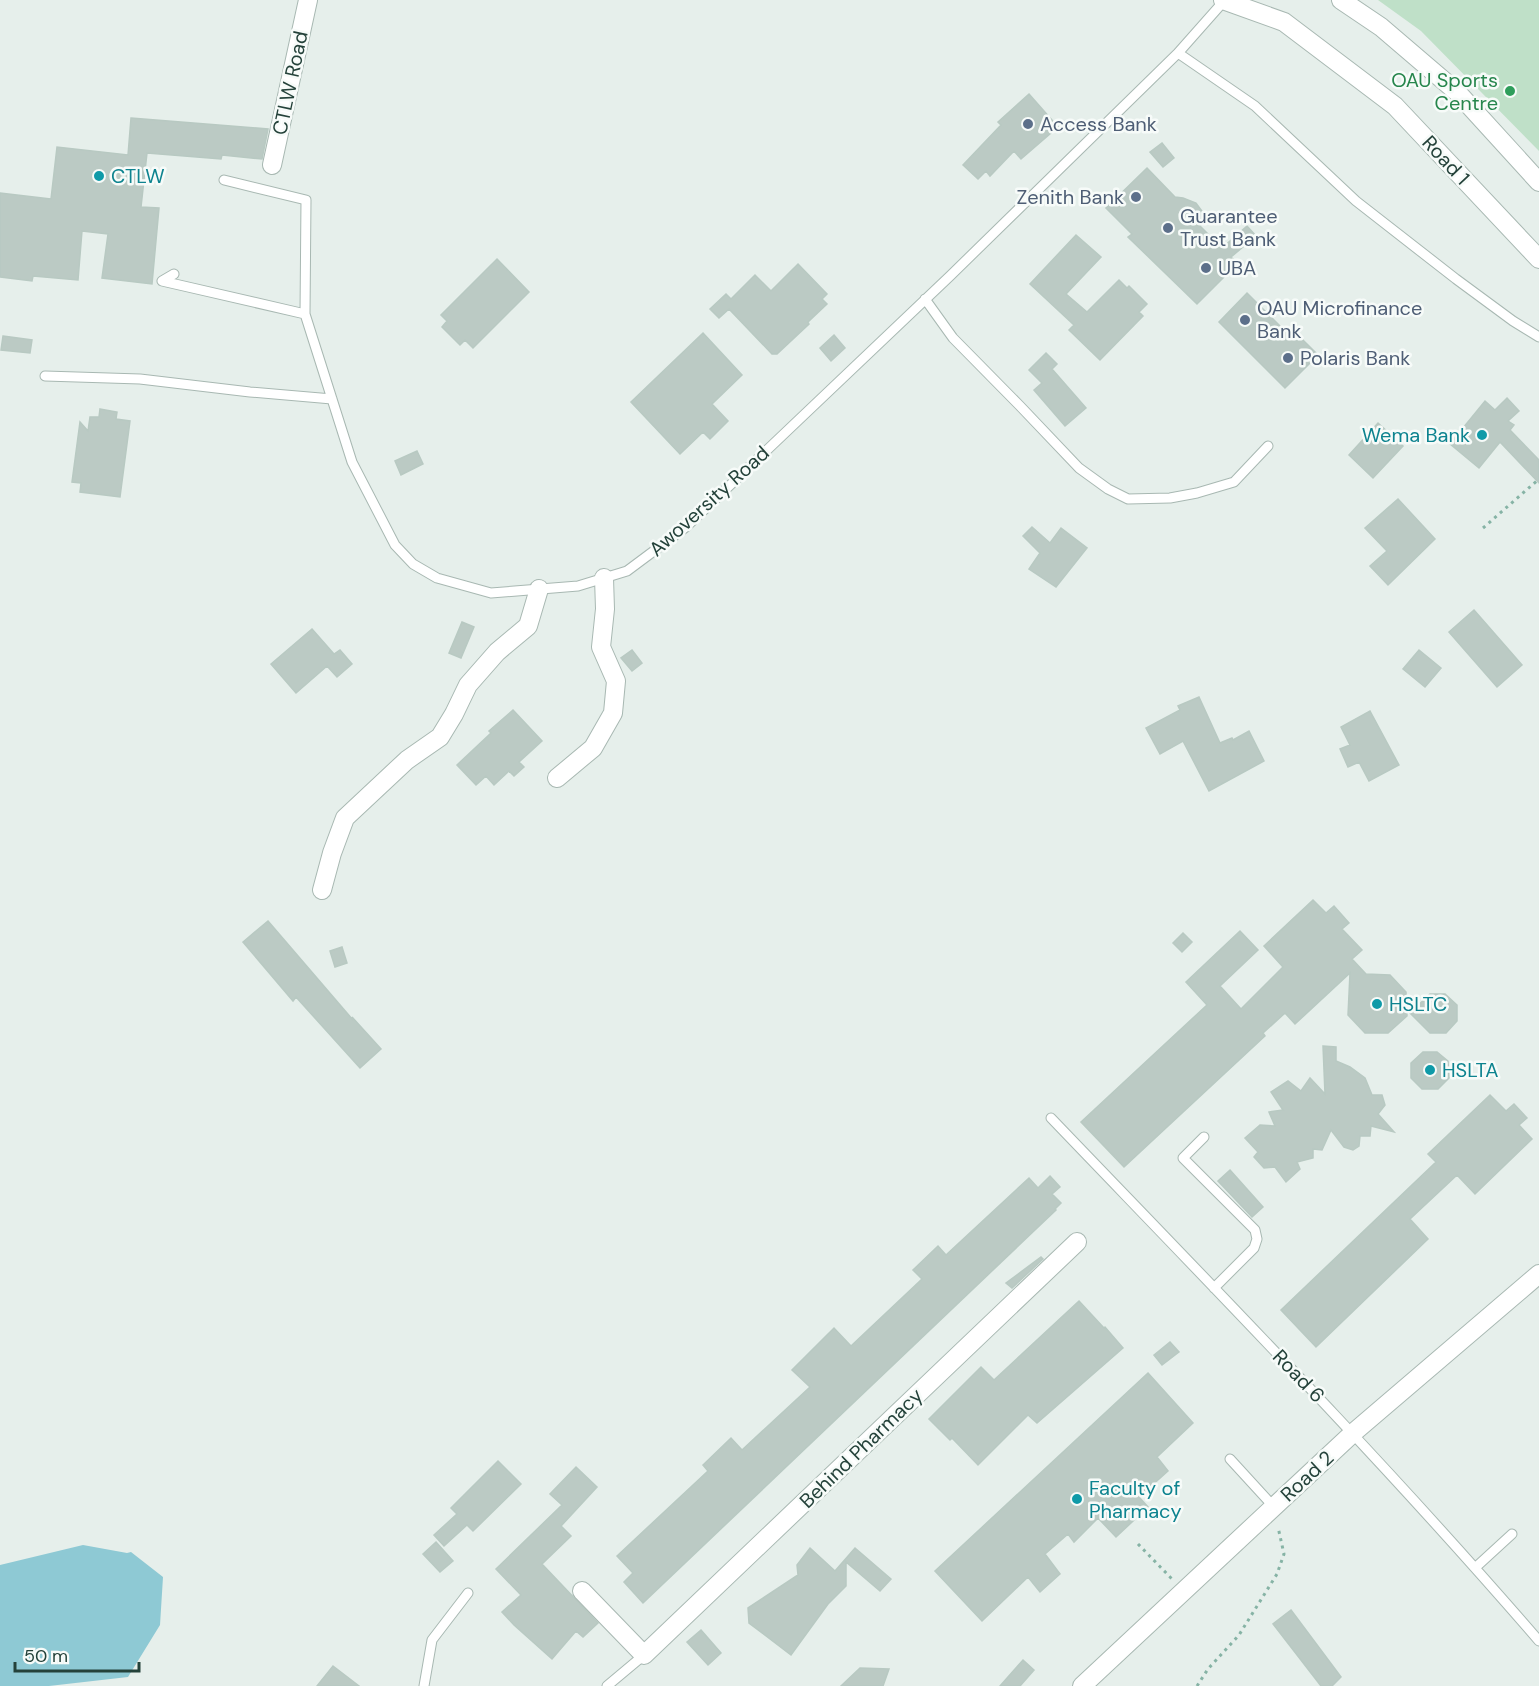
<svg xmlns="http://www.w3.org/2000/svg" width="1539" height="1686" viewBox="0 0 1539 1686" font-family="'DM Sans',sans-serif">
  <rect width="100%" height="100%" fill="#e6efeb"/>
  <path fill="#bfe0c8" d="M1378,0H1539V151L1421,31Z"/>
  <path fill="#8ec9d4" d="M83,1545L127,1553L131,1552L163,1577L160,1625L128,1677L49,1686H0V1565Z"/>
  <path fill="#bbcac4" stroke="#b8c9c2" stroke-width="1.5" d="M1029,94L1058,127L1021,159L1014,151L990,176L986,171L978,179L963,165L1001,125L998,122Z
    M131,118L268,129L262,159L222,155L221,159L147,153L141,207L159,208L152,284L102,278L108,234L82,231L78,280L33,276L32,281L0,277V193L51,199L57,147L128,155Z
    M1162,143L1174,158L1163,167L1150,152Z
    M1147,168L1175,197L1183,198L1196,203L1207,218L1200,226L1222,248L1247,226L1256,236L1231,257L1238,263L1197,304L1128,237L1132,234L1106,208Z
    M1076,235L1101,257L1066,294L1087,312L1119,280L1127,288L1129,286L1147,304L1139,312L1143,316L1100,360L1069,330L1074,325L1030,284Z
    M497,259L529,292L473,348L465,340L460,345L442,327L447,321L441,315Z
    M798,264L827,294L822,299L827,304L808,322L809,324L777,354H772L729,309L719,318L710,309L726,294L731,299L755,275L771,291Z
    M1247,293L1287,333L1291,328L1318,355L1285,388L1219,322Z
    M703,333L742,375L712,404L728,421L710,439L703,432L680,454L631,402Z
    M834,335L845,348L831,361L820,348Z
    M3,336L32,340L30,353L1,350Z
    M1046,353L1057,364L1052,369L1086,408L1065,426L1034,390L1042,383L1029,370Z
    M1507,398L1519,411L1508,421L1514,425L1510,430L1539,460V483L1500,442L1479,468L1450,444L1485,401L1495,410Z
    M100,409L117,412L116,419L130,421L120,497L80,492L81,483L72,482L80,422L88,431L90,417H99Z
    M1378,423L1403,446L1373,478L1349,455Z
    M417,451L423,464L401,475L395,461Z
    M1398,499L1435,539L1388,585L1370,566L1387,551L1365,528Z
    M1032,527L1050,543L1061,528L1087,548L1056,587L1029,569L1040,553L1023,536Z
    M1474,610L1522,665L1497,687L1449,632Z
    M462,622L474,627L461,658L449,653Z
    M312,629L334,654L340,650L352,664L337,677L327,666L296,693L271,664Z
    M632,650L642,663L632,671L621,658Z
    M1419,650L1441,668L1425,687L1403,669Z
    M1199,697L1220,743L1232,738L1233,740L1249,731L1264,761L1209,791L1183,741L1160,754L1146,728L1180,710L1178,706Z
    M513,710L542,741L519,762L524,767L514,776L509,771L494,785L486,776L476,785L457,765L491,733L489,731Z
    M1370,711L1399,765L1369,781L1359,762L1348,767L1340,749L1350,745L1341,727Z
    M1313,900L1326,913L1334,906L1349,923L1342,929L1362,950L1352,959L1366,974L1390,975L1406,992L1407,1016L1388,1033H1365L1348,1015L1350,973L1295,1024L1285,1013L1263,1033L1265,1036L1124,1167L1081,1122L1207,1005L1186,982L1240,931L1258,950L1220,986L1241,1009L1283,967L1264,946Z
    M268,921L353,1020L352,1017L381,1049L360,1068L296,997L293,1001L243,942Z
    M1183,933L1192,942L1182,952L1173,943Z
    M342,947L347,963L335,967L330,951Z
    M1430,994H1445L1457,1005V1021L1446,1033H1430L1410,1013Z
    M1323,1046L1336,1047V1061L1350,1067L1365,1078L1372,1095H1382L1385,1105L1378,1114L1394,1132L1371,1126L1370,1136H1360L1359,1146L1353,1150L1344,1147L1331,1130L1322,1150L1313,1149V1158L1297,1162L1300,1169L1286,1182L1275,1167L1264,1168L1254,1157L1258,1152L1245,1138L1260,1125L1275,1126L1269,1112L1283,1110L1271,1092L1288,1081L1301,1091L1310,1078L1325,1094Z
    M1423,1052H1437L1448,1061L1449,1078L1438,1089H1422L1411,1078V1063Z
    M1490,1095L1506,1111L1514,1104L1527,1118L1519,1125L1532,1139L1475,1194L1457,1175L1410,1219L1428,1239L1316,1347L1281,1310L1436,1162L1428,1154Z
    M1230,1170L1263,1207L1252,1217L1218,1181Z
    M1050,1176L1060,1187L1052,1194L1061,1203L1055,1209L1056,1210L643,1603L624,1582L633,1573L617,1556L708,1471L703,1465L731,1438L742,1450L810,1387L792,1370L834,1328L851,1346L922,1279L913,1270L938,1246L946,1255L1029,1178L1038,1188Z
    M1041,1257L1043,1259L1012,1288L1006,1283Z
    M1079,1301L1104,1328L1105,1327L1123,1348L1037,1423L1028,1415L978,1465L952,1438L950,1440L929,1419L981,1367L994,1380Z
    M1170,1342L1179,1352L1162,1365L1154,1355Z
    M1148,1373L1193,1423L1157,1457L1168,1471L1139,1497L1148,1507L1116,1537L1098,1518L1074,1542L1068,1534L1045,1554L1060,1574L1040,1592L1028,1577L982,1621L935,1571Z
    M498,1461L521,1484L473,1531L467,1525L444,1546L434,1535L457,1514L451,1508Z
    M576,1467L597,1487L561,1526L571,1536L542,1564L598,1623L583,1637L576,1631L552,1659L514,1625L502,1612L521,1595L496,1569L562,1505L550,1494Z
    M436,1542L453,1561L440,1572L423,1554Z
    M810,1548L835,1571L855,1548L891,1579L880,1591L846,1562V1586L828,1604L791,1655L749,1623L748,1608L798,1575L797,1565Z
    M1291,1610L1341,1677L1332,1686H1321L1273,1624Z
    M701,1630L721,1653L708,1665L687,1642Z
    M1023,1660L1034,1670L1020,1686H1000Z
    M333,1666L359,1686H317Z
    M860,1668L889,1669L883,1686H841Z"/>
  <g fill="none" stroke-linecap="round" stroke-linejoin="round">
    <g stroke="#a8b8b2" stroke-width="11">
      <path id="service" d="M1178,53L1255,106L1356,201L1456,279L1513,321L1539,337
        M224,180L306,200L305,314L352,462L395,545L413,564L437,578L491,593L578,586L627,571L686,527L950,276L1178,53L1224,1
        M174,274L162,281L305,314
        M925,299L953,338L1020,406L1079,468L1108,489L1128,499L1170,498L1197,493L1234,482L1268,446
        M45,376L140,379L250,392L332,399
        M1051,1118C1216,1290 1383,1460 1539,1641
        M1204,1137L1183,1158L1255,1230L1257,1239L1254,1248L1214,1288
        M1230,1459L1274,1507
        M1476,1567L1512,1534
        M424,1686L432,1640L468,1593
        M607,1686L644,1655"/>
    </g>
    <g stroke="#a8b8b2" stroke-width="20">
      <path id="minor" d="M1223,0L1284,22L1395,106L1539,259
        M1341,0L1381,27L1457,92L1539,182
        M272,165L308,0
        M557,778L593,748L613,713L616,681L601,647L605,609L604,578
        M322,890L332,853L345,818L407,760L440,737L454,714L468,685L497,652L528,626L539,589
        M582,1591L644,1655L1077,1242
        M1082,1686L1353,1433L1539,1274"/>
    </g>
    <path stroke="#86b3a5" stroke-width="3" stroke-dasharray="3 4.5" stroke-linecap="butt" d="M1483,528L1539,479
      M1138,1544L1172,1579
      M1197,1686L1208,1669L1239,1635L1277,1574L1284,1554L1278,1527"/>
    <use href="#service" stroke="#fff" stroke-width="9"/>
    <use href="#minor" stroke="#fff" stroke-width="18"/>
  </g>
  <circle fill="#2e9e5b" stroke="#f7fbf9" stroke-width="2" cx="1510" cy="91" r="6"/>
  <g fill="#5c6f8a" stroke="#f7fbf9" stroke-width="2">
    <circle cx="1028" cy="124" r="6"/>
    <circle cx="1136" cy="197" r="6"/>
    <circle cx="1168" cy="228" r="6"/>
    <circle cx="1206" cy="268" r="6"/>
    <circle cx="1245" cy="320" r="6"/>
    <circle cx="1288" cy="358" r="6"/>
  </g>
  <g fill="#0f9aa8" stroke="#f7fbf9" stroke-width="2">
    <circle cx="99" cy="176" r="6"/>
    <circle cx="1482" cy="435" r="6"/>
    <circle cx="1377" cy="1004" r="6"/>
    <circle cx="1430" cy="1070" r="6"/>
    <circle cx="1077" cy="1499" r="6"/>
  </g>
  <g text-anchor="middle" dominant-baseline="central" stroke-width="5" stroke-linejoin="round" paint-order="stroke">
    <g font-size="20" fill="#27864d" stroke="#f7fbf9" text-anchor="end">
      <text x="1498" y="80">OAU Sports<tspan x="1498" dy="23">Centre</tspan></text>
    </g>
    <g font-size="20" fill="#24423a" stroke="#f7fbf9">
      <text transform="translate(290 83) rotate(-78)">CTLW Road</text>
      <text transform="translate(1446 160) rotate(47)">Road 1</text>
      <text transform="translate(709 501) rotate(-42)">Awoversity Road</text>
      <text transform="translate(1299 1376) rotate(46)">Road 6</text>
      <text transform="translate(861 1448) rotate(-44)">Behind Pharmacy</text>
      <text transform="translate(1307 1476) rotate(-43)">Road 2</text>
    </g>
    <g font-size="20" fill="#4e5e75" stroke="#f7fbf9" text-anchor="start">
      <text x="1040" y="124">Access Bank</text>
      <text x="1124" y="197" text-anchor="end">Zenith Bank</text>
      <text x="1180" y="216">Guarantee<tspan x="1180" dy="23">Trust Bank</tspan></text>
      <text x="1218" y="268">UBA</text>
      <text x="1257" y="308">OAU Microfinance<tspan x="1257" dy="23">Bank</tspan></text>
      <text x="1300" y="358">Polaris Bank</text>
    </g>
    <g font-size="20" fill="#0d838f" stroke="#f7fbf9" text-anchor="start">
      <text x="111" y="176">CTLW</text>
      <text x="1470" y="435" text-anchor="end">Wema Bank</text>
      <text x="1389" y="1004">HSLTC</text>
      <text x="1442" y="1070">HSLTA</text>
      <text x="1089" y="1488">Faculty of<tspan x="1089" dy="23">Pharmacy</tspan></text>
    </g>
  </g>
  <path d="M15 1662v9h124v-9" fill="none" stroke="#24423a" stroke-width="3"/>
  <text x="24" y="1662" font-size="18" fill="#24423a" stroke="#f7fbf9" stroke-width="4.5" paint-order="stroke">50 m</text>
</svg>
